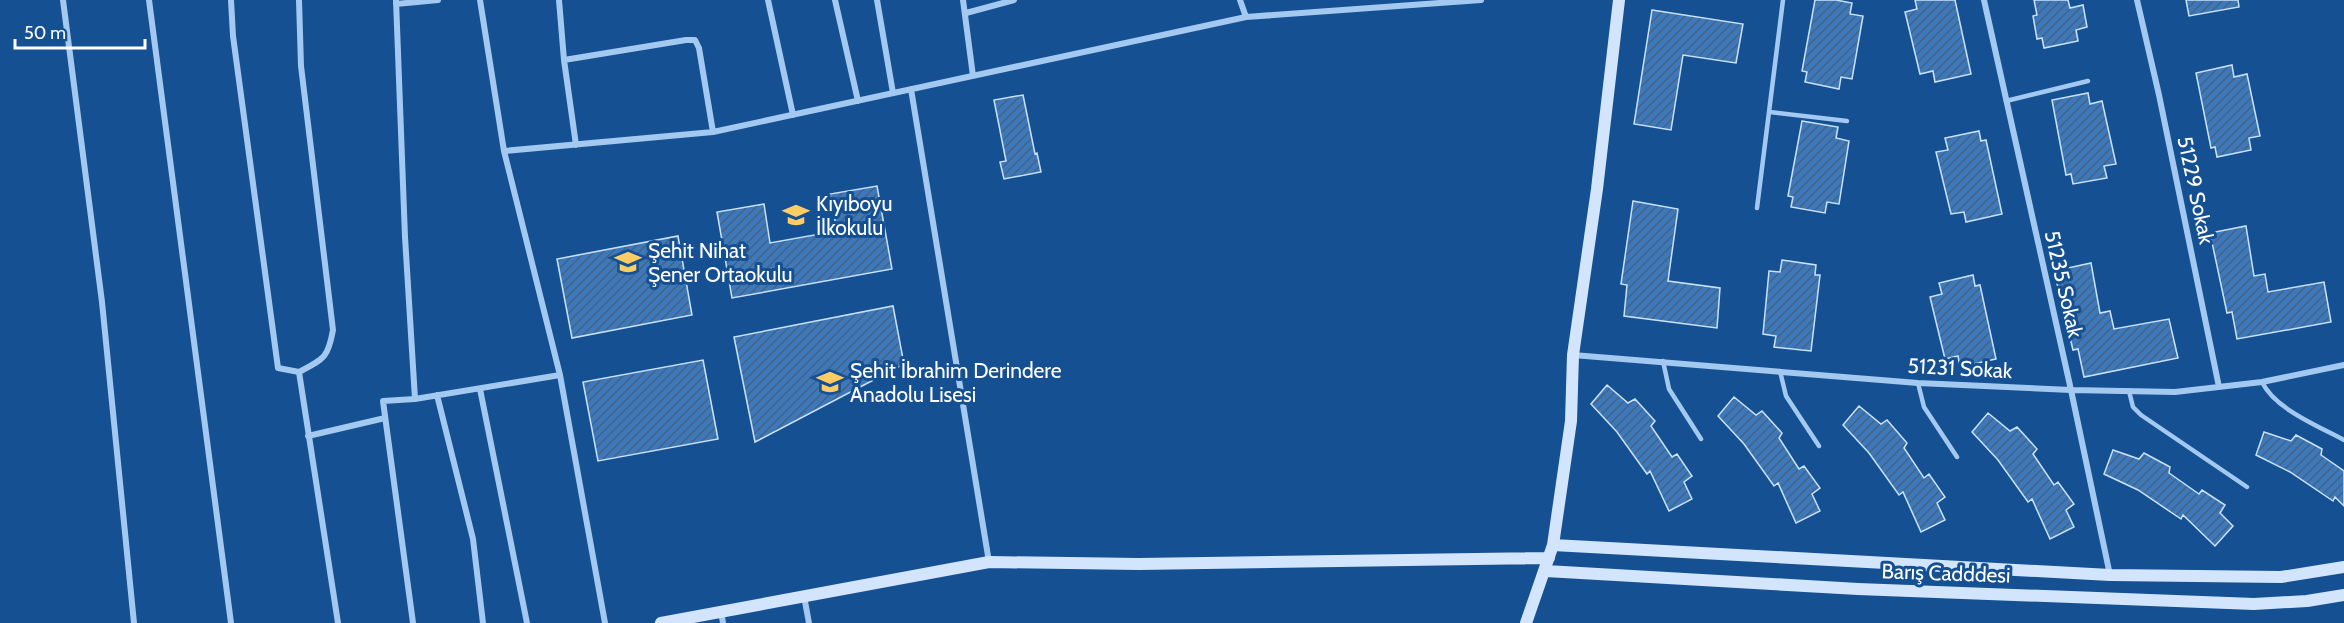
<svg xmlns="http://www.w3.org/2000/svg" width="2344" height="623" viewBox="0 0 2344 623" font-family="Cabin,sans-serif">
  <defs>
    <pattern id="building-hatch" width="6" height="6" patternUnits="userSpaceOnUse" patternTransform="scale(1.5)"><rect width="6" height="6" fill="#3d79ba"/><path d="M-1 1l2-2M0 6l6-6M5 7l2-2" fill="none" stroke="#446283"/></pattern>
  </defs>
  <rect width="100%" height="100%" fill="#155093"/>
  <path fill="url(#building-hatch)" stroke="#cae2fc" stroke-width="1.5" d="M1815,0H1836L1852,3L1850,14L1863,16L1852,79L1841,77L1839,89L1805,82L1807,72L1802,71Z
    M1915,0H1955L1971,74L1935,82L1933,71L1920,74L1905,12L1917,9Z
    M2034,0H2068L2070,8L2083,5L2087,27L2076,30L2078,41L2044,48L2042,38L2037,39L2033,16L2037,15Z
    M2186,0H2238L2239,7L2189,16Z
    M1652,10L1743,24L1736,63L1683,55L1671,130L1634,124Z
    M2232,65L2234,77L2247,74L2260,136L2249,138L2251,150L2217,157L2215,147L2211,148L2196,73Z
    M2088,93L2090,104L2102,101L2116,164L2104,166L2107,178L2073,184L2071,174L2066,175L2052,100Z
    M1023,95L1035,154L1037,153L1041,172L1004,179L1000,162L1006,161L994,100Z
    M1802,121L1838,127L1836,138L1849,141L1839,204L1827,202L1825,213L1791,207L1793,197L1788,196Z
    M1979,131L1981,141L1986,140L2002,214L1966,222L1964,212L1951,214L1936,152L1948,150L1945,138Z
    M877,186L892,269L732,298L717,212L764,204L770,243L837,231L830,194Z
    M1633,201L1678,209L1668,281L1720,288L1717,328L1624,316L1627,285L1621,284Z
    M2246,226L2254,276L2265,274L2268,292L2324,282L2331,322L2237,339L2232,312L2227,313L2210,233Z
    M678,236L692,315L572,338L557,259Z
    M1782,260L1816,265L1815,275H1820L1811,351L1774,347L1776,336L1763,334L1769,271L1780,272Z
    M2091,263L2100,313L2110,311L2114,329L2169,319L2178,358L2084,377L2078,349L2073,350L2054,271Z
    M1973,275L1975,286L1980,285L1996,359L1960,367L1958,356L1945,359L1930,297L1942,294L1939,283Z
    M893,306L904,364L755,442L734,337Z
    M703,360L718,439L598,461L583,382Z
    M1607,385L1628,403L1635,399L1655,421L1651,426L1672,457L1677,454L1692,476L1684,482L1692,499L1669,511L1650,471L1647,474L1617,432L1591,404Z
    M1734,397L1756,415L1762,411L1782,433L1779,438L1799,469L1804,466L1820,488L1812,494L1820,511L1796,523L1778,483L1774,486L1744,444L1718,416Z
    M1859,406L1881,424L1887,420L1907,443L1904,448L1924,478L1929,474L1945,497L1937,503L1945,520L1921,532L1903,492L1899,495L1869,453L1843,425Z
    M1988,413L2010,431L2017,427L2037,449L2033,454L2054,485L2058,482L2074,504L2066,510L2074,527L2050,539L2032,499L2028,502L1998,460L1972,432Z
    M2264,432L2291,441L2296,435L2322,449L2321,455L2344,471V506L2335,497L2333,501L2290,472L2256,455Z
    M2113,450L2139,459L2144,453L2170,467L2169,473L2199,494L2202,490L2225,505L2220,513L2233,526L2215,546L2183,515L2181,519L2138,490L2104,474Z"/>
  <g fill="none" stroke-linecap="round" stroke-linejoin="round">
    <path stroke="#a3c9f1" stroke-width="4.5" d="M2006,101L2088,81
      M1770,112L1847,121
      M1757,208L1783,0
      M1663,361L1669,389L1701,439
      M1780,371L1786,396L1819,446
      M2262,382C2275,409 2318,426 2344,440
      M1918,383L1924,407L1957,457
      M2129,391L2133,407L2141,415L2247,487"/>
    <path stroke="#a3c9f1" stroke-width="6" d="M63,0L102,302L134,623
      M149,0L231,623
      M231,0L233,36L278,368L299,372
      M299,0L301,66L333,330C328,358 324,359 299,372L338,623
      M396,0L405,237L415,399
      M480,0L504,151L560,375L605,623
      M559,0L564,60L576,145
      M768,0L793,115
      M835,0L858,101
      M877,0L893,93
      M963,0L973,76
      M1240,0L1246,17
      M1984,0L2071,390L2110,575
      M2137,0L2159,95L2219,387
      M396,4L438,0
      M966,13L1014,0
      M564,60L686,40H695L699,48L713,132
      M911,89L989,562
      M504,151L713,132L1246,17L1481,0
      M1573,355L1918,383L2071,390L2175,392L2262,382L2344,365
      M480,389L527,623
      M437,395L473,539L483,623
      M308,436L385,418
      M804,596L809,623
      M721,611L723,623
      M413,623L383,401L415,399L560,375"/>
    <path stroke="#d2e5fc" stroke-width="12" d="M1553,545L2110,575L2281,577L2344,567
      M1546,571L1858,589L2254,604L2307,601L2344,595
      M661,623L989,562L1139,564L1549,558
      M1526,623L1553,545L1571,421L1573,355L1597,189L1619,0"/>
  </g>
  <defs>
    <g id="school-bare" transform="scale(2.07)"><path d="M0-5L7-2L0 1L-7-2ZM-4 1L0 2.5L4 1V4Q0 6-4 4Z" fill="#ffcd63" stroke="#155093" stroke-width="2.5" paint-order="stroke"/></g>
  </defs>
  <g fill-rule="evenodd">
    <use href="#school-bare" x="796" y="215"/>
    <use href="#school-bare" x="628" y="262"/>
    <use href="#school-bare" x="830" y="382"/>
  </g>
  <g text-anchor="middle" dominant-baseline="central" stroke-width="6" stroke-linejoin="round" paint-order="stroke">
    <g font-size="21" fill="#fff" stroke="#155093">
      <text transform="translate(2196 190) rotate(78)">51229 Sokak</text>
      <text transform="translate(2064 284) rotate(77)">51235 Sokak</text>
      <text transform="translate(1960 368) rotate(3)">51231 Sokak</text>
      <text transform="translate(1946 573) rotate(2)">Barış Cadddesi</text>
    </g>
    <g font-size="21" fill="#fff" stroke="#155093" text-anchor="start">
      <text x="816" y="203">Kıyıboyu<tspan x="816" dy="24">İlkokulu</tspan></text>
      <text x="648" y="250">Şehit Nihat<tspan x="648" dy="24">Şener Ortaokulu</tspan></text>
      <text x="850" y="370">Şehit İbrahim Derindere<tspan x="850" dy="24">Anadolu Lisesi</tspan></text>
    </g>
  </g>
  <path d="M15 39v9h130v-9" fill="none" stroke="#ffffff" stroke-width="3"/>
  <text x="24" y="39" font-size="18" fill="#ffffff" stroke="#155093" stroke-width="4.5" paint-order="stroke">50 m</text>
</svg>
